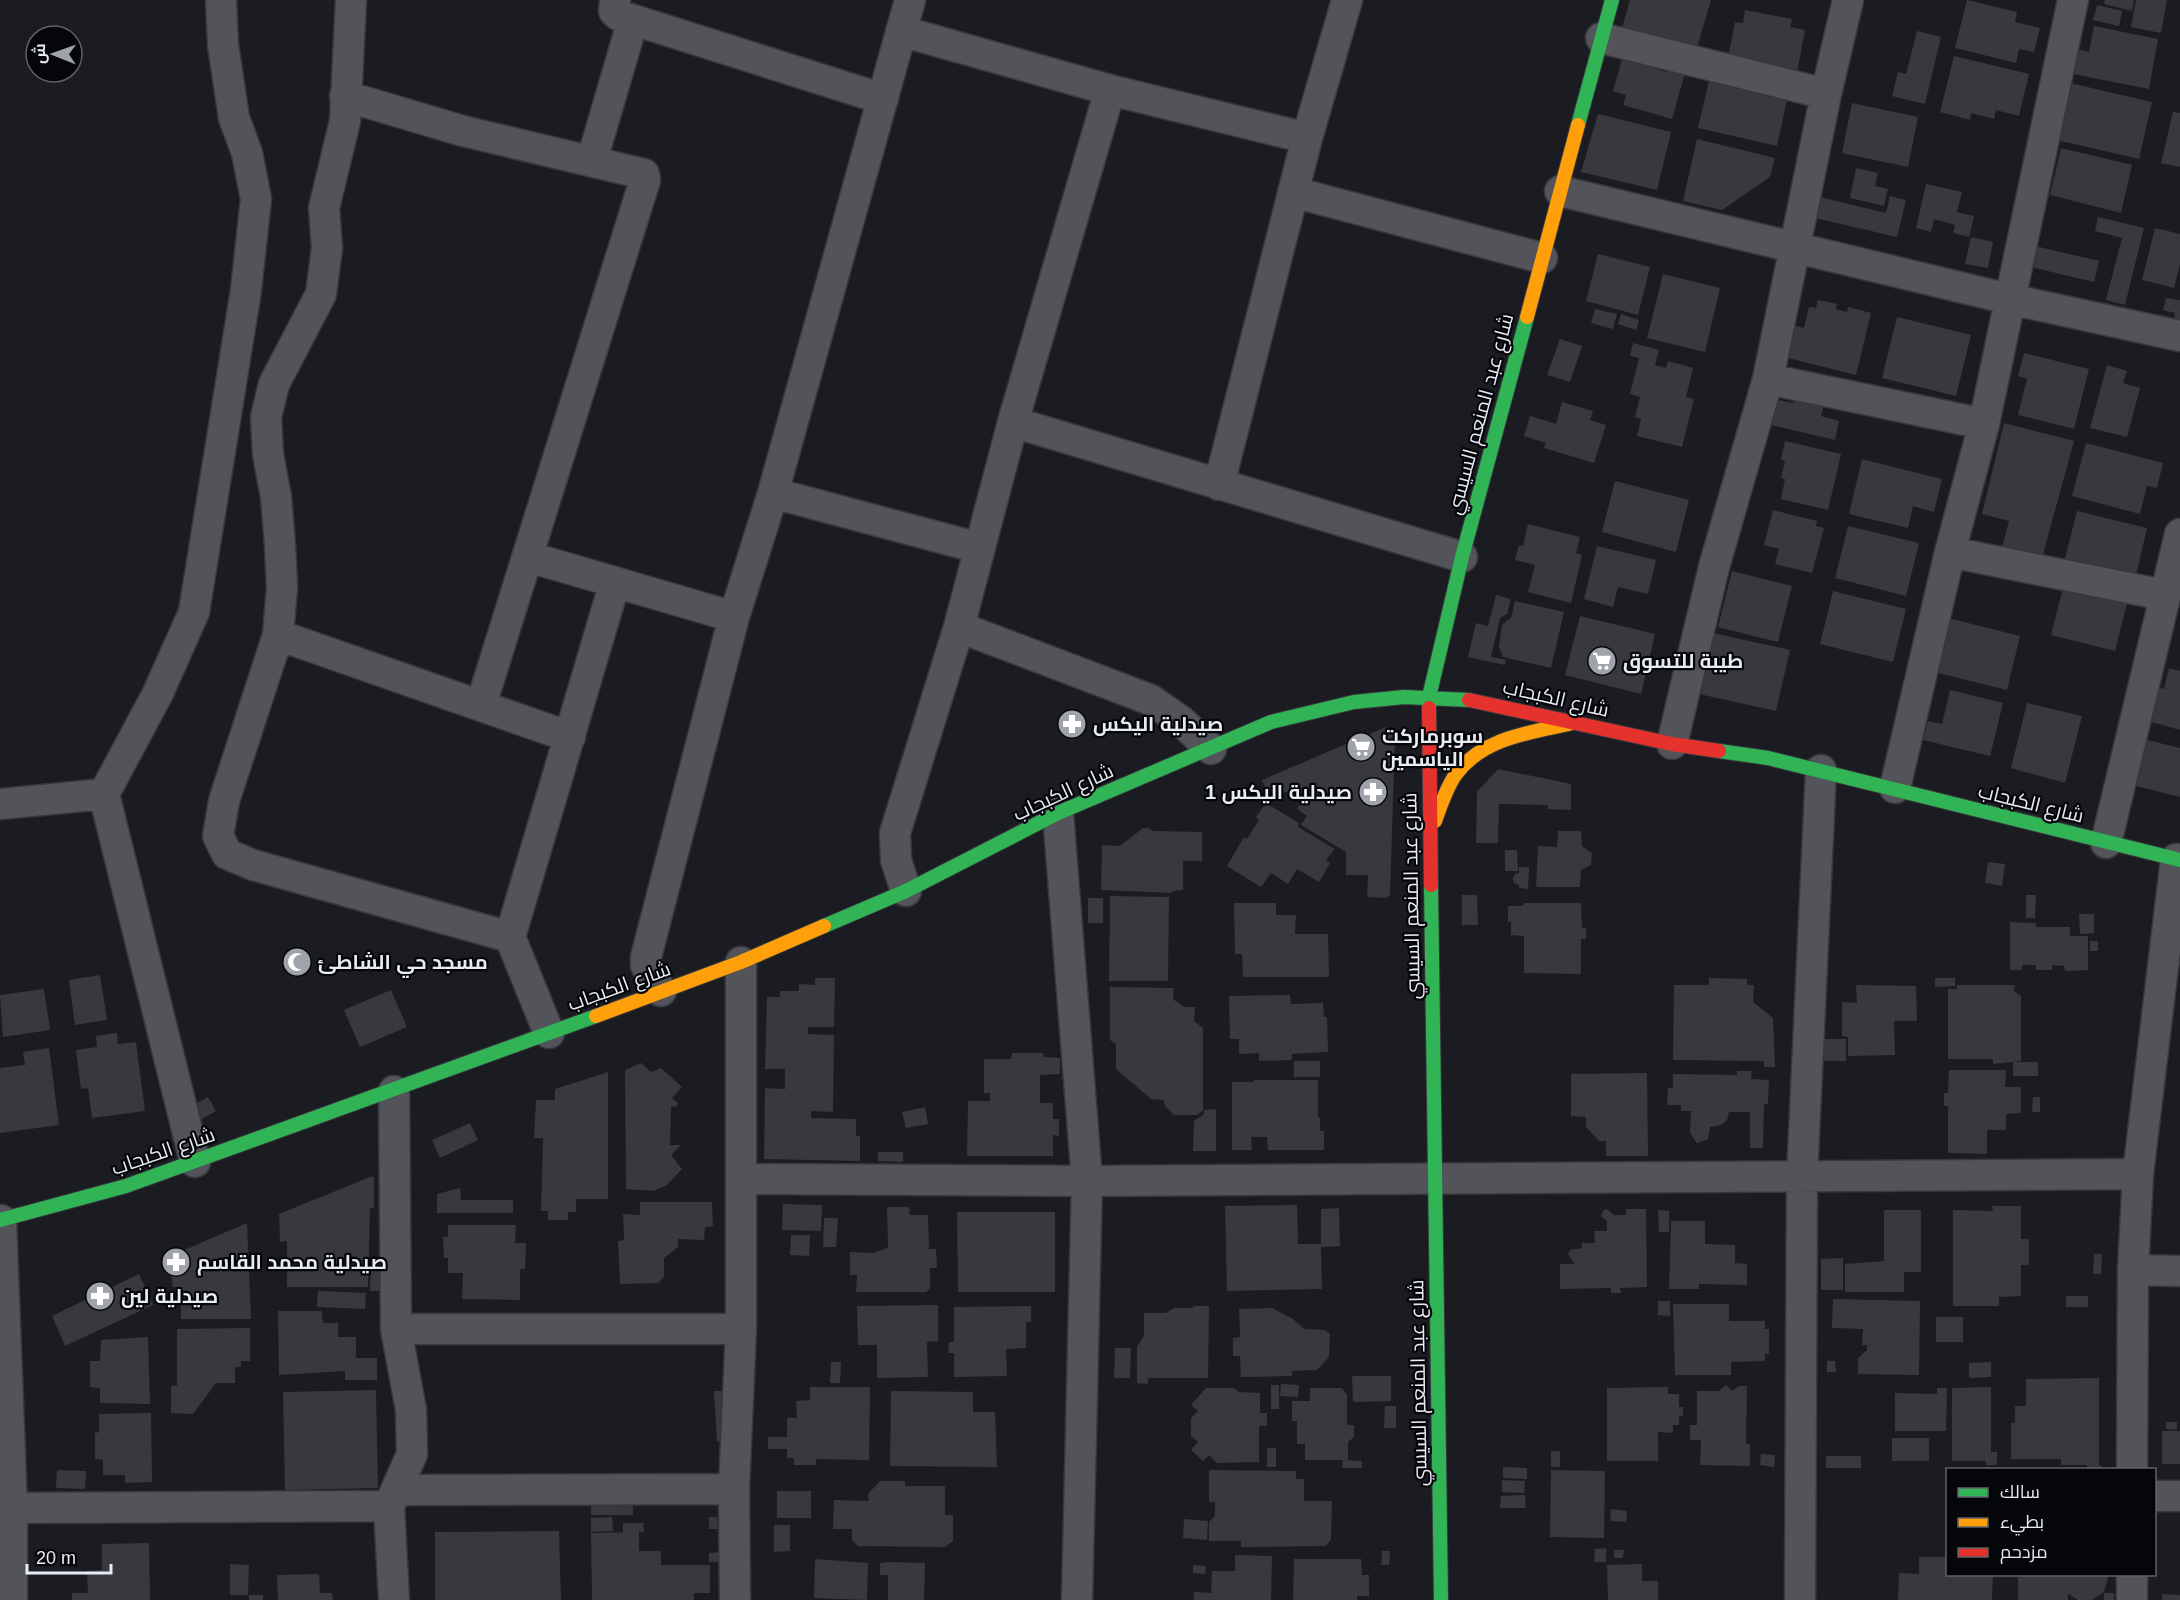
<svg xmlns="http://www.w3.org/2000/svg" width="2180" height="1600" viewBox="0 0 2180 1600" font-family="Helvetica,Cairo,sans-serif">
  <rect width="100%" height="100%" fill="#1a1c22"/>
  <path fill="#37393e" d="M1630,0H1711L1694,58L1620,35Z
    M1967,0L2017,12L2015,22L2040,28L2034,52L2019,49L2016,63L1955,48Z
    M2105,0H2134L2132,11L2104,4Z
    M2136,0H2167L2161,33L2131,27Z
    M2097,5L2122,11L2119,26L2093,20Z
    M1745,10L1792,19L1790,27L1805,30L1797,73L1728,58L1735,22L1743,23Z
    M2094,26L2158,39L2149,89L2073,74L2077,49L2089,52Z
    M1917,31L1941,37L1925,104L1892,96L1898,72L1906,74Z
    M1623,56L1654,64L1653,68L1666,72L1667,68L1685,73L1672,119L1623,105L1626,95L1613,91Z
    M1954,56L2029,74L2019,116L1996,110L1994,119L1971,113L1970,120L1940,112Z
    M1710,77L1788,95L1777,146L1698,128Z
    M2070,83L2152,102L2139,159L2057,140Z
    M1852,103L1918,117L1908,167L1842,153Z
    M2173,112L2180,113V167L2161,163Z
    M1598,114L1671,132L1657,190L1581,172Z
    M1697,139L1775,158L1770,177L1722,210L1683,201Z
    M2061,148L2132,165L2121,213L2050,195Z
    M1856,168L1878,173L1875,186L1888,189L1884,206L1850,198Z
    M1926,184L1962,192L1957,212L1974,216L1969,237L1953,233L1955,225L1934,219L1931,232L1916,228Z
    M1890,196L1906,200L1897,237L1815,218L1820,197L1886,213Z
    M2098,217L2144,228L2125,305L2106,300L2122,238L2095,231Z
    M2155,228L2180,234V264L2174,288L2142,280Z
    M1971,237L1993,242L1988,268L1965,264Z
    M2035,246L2099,261L2094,282L2031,267Z
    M1598,254L1650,267L1638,315L1586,301Z
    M1663,274L1720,288L1705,352L1647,338Z
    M2166,298L2180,300V320L2174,319L2175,313L2163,310Z
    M1818,300L1837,304L1836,309L1847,312L1848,307L1871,313L1856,375L1780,356L1789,324L1804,328L1809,307L1816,308Z
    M1595,309L1617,314L1613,329L1591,323Z
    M1621,314L1639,320L1636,330L1618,324Z
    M1897,317L1971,335L1956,396L1882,378Z
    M1560,339L1582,346L1570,382L1547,375Z
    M1633,343L1659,350L1655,365L1666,368L1668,361L1693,368L1686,397L1694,399L1682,447L1637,436L1641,419L1635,417L1640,397L1630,394L1639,358L1630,356Z
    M2024,353L2089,369L2074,429L2018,415L2027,379L2018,376Z
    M2107,365L2127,371L2123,383L2140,388L2127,437L2090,428Z
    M1795,395L1825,402L1821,416L1839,421L1835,440L1767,424L1773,399L1793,403Z
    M1562,402L1593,411L1590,420L1606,425L1594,463L1544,448L1546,443L1524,436L1530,416L1556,424Z
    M2004,423L2074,441L2042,558L2002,548L2009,521L1982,514Z
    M1785,441L1841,454L1828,510L1781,499L1785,479L1781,478L1785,462L1781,459Z
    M2086,443L2163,463L2157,488L2147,486L2140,514L2072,496Z
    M1862,459L1942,479L1934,512L1913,506L1908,528L1849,514Z
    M1615,481L1689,500L1676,552L1602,532Z
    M1773,510L1817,521L1816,526L1824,528L1812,573L1775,564L1779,549L1764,545Z
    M2077,511L2147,528L2134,584L2063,566Z
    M1528,524L1580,537L1576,553L1582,555L1571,603L1528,592L1535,565L1515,560L1519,545L1523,546Z
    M1848,526L1919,543L1906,596L1835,578Z
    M1597,546L1656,560L1648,594L1618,587L1613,607L1584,599Z
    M1732,571L1792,586L1778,642L1718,627Z
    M2065,580L2129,596L2115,651L2051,635Z
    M1833,591L1906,609L1893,662L1820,644Z
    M1496,595L1511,599L1507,614L1500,618L1491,657L1506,660L1505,665L1468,657L1476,623L1488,626Z
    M1515,601L1564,612L1551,668L1503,657L1499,647L1502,625L1511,618Z
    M1580,616L1655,634L1641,694L1565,675Z
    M1948,618L2020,636L2007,690L1934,672Z
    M1713,633L1790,650L1776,711L1699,694Z
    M2169,668L2180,671V730L2144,720L2153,686L2164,689Z
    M1950,690L2003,703L1990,756L1923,740L1928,721L1942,724Z
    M2027,703L2082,716L2065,783L2011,768Z
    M1386,727L1395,736L1390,895L1386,898L1367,897L1368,875H1346V852L1301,825L1307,816L1297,809L1305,797L1299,793L1285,792L1270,798L1262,780Z
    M2147,740L2180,748V797L2136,786Z
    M1498,769L1571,784V810L1548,809V805L1499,804L1498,843H1476L1477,792Z
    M1266,803L1299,823L1298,827L1335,849L1326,860L1330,863L1319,882L1297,869L1288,884L1271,873L1261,887L1227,866L1244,837L1247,839L1259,820L1256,817Z
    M1143,828H1149L1153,831L1202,832V861H1183V890L1172,891V893L1101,890L1102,845L1120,846Z
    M1558,831H1581L1582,846L1592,853L1591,865L1581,870L1580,887H1536L1538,846L1557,847Z
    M1505,850H1517L1518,871H1505Z
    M1988,862L2005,864L2002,886L1985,883Z
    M1519,867H1529L1528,889L1519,888V885L1514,883L1513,878L1515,874L1519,873Z
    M1462,895H1477L1478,925H1462Z
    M2026,895H2036L2035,918H2026Z
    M1110,896L1169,897L1168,981H1109Z
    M1088,898H1103V923H1088Z
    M1234,903H1276V915H1296L1295,934H1328L1329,977H1243L1242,954H1235Z
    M1524,903H1581L1582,928H1586V939H1581V974L1524,973V936L1511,935V922H1508V906H1523Z
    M2079,914H2094V933L2080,934Z
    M2010,922L2036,923V927H2070V936H2088V970L2065,971L2064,966L2052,965V970H2036V965H2022V970H2010Z
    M2090,941H2098V951H2090Z
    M100,975L107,1020L75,1025L69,980Z
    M815,978H835L834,1027H808V1034L834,1035L833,1112L811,1111V1118L856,1119V1136H860V1161L764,1159L765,1088L785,1089V1069H765L767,997H780V991H799V984L815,985Z
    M1709,978L1747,979V985H1754L1753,1002L1773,1018L1775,1067H1764V1061L1673,1060L1674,985H1709Z
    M1935,978H1955V986L1935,987Z
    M1856,985L1916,986L1917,1021H1894L1895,1055L1848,1056V1037L1842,1036V1002L1857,1003Z
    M1957,985H2015L2014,991L2021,996V1061L1993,1064V1059H1948V989H1957Z
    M1110,987L1174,988L1173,999L1184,1007H1195L1194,1021L1203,1028V1110L1197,1115H1174L1165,1106L1164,1100L1151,1099L1116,1069V1044L1110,1040Z
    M44,989L50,1030L3,1037L0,995Z
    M391,990L407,1027L360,1047L344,1010Z
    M1290,995L1291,1004L1323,1003L1324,1017H1327L1328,1052L1292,1054V1060L1259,1061V1053L1239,1054V1039H1230L1229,996Z
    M117,1033L118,1044L136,1042L145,1111L92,1118L88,1088L81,1089L76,1050L97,1047L96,1036Z
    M1822,1039H1846V1061H1813Z
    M49,1048L59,1125L0,1133V1068L25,1065L23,1052Z
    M1012,1053H1043V1057L1060,1058V1074L1040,1075V1103H1053V1119H1059V1136L1053,1135V1156H967L968,1101H990V1093H984V1059H1011Z
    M1294,1061H1320V1077H1294Z
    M2013,1062H2038V1076H2013Z
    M641,1063L651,1072L661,1068L682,1087L672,1098L678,1103L676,1107L671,1106L670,1145H681L671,1155L682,1169L667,1185L654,1191L626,1189L625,1070Z
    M1949,1070H2006L2005,1087H2021V1113L2006,1114V1130H1987V1154L1948,1153V1106H1944V1093H1948Z
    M1737,1071H1752L1751,1079L1769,1080L1768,1104H1764L1763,1148H1750V1112H1729L1727,1120L1721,1125L1710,1127L1708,1139L1697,1143L1690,1133L1691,1111H1681V1105H1667L1668,1088H1673V1074L1737,1075Z
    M608,1072V1199H576V1212H568V1220H548V1211H541L543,1138H534L536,1100H555V1089Z
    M1647,1073L1648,1156H1606V1141H1599L1586,1127V1117L1571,1116V1074Z
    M1254,1080H1318V1118L1320,1117V1131H1324V1150H1268L1267,1137H1251L1252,1150H1232V1082H1254Z
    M208,1097L216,1111L195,1123L187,1109Z
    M2033,1097H2040V1112H2032Z
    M925,1107L928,1124L906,1128L902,1112Z
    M1216,1109V1151H1193L1194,1121L1204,1114V1110Z
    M470,1123L478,1140L440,1158L432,1140Z
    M878,1152H903V1162L878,1161Z
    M370,1177H374V1208H370L368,1287H287V1241L280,1242L279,1214Z
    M460,1188L461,1200H513V1213H437V1194Z
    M640,1202H712L713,1226L705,1227L704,1240L678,1239V1247L664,1258V1277L658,1283L620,1284L618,1241L624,1240L623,1214L640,1215Z
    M783,1204L822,1205L821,1231L782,1230Z
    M1297,1205L1298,1244H1321V1209L1339,1208L1340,1246L1321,1247L1322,1289L1227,1291L1225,1206Z
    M1992,1206H2021V1239H2029V1265H2021V1296L1999,1297V1306H1953V1210L1993,1211Z
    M887,1207H909L910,1215H928L929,1249H936L937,1268H930V1289L926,1292H856L857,1275H850V1252L872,1253L888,1248Z
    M1607,1209L1614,1215H1626V1209H1646L1647,1287L1620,1288L1621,1293H1611V1288L1560,1289V1264H1575L1568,1254L1570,1250L1582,1248V1243H1595L1594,1231H1607V1221L1601,1216L1603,1211Z
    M1658,1210L1669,1211V1232H1659Z
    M1884,1210H1921V1272H1904V1292H1845V1264L1884,1261Z
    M957,1212H1055V1292H958Z
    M824,1218H838L836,1247H823Z
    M1671,1221H1705V1244L1735,1245V1263L1747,1264V1285L1699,1284V1289H1669Z
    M247,1223L251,1319H181V1287H173L168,1257Z
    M448,1225H516L515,1243H526L525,1269H520V1300L462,1299L463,1273H448V1258H444L443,1237H448Z
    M791,1235H810L809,1256L790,1255Z
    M2094,1254H2102L2101,1274H2093Z
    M1843,1258V1290H1821V1259Z
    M371,1259L384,1260L383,1291H370Z
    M139,1274L153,1305L65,1346L52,1316Z
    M318,1291L366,1293L365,1309L317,1307Z
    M2066,1296H2088V1307H2066Z
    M1833,1299L1920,1301L1919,1375L1858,1374V1358L1867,1350V1345H1862L1863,1329L1832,1328Z
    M1658,1301H1670V1316L1658,1315Z
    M1673,1304H1729V1321H1765V1329H1769V1354H1765V1361L1731,1362V1375H1675Z
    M938,1305V1341L927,1342L928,1377L877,1378V1345H858L857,1306Z
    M1031,1306V1322H1026V1348L1006,1349L1007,1376L954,1377V1353H948L949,1342H954V1307Z
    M1193,1306H1209L1208,1378H1148V1384L1137,1383V1347L1144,1335V1313H1166L1174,1308H1193Z
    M1272,1308L1293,1319L1304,1329L1325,1330L1330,1334L1329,1357L1317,1370L1292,1371V1376L1241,1377L1240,1356H1233V1338L1240,1337L1239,1309Z
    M278,1311H322L323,1323H338V1337H356V1358H377V1380H345V1371L279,1375Z
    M1936,1317H1963V1342H1936Z
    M250,1328V1361H241V1367H235V1383H216L193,1414L171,1413V1386H177V1329Z
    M148,1337L150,1404L100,1403V1388L90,1387V1361H100L101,1340Z
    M1115,1348H1131L1130,1378H1114Z
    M1827,1361H1835L1836,1372H1827Z
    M831,1362H841L840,1383H830Z
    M1991,1362V1377L1969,1378V1363Z
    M1352,1376H1391V1401L1353,1402Z
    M2099,1378V1465L2102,1466V1470H2087V1465H2061V1459H2011V1423H2015V1406H2026V1379Z
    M1281,1384L1299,1385L1298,1397L1280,1396Z
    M1271,1385H1279V1409H1271Z
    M1726,1385L1732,1391L1739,1386H1747L1746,1444H1750V1466L1700,1465L1701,1440H1690V1425H1697V1391H1719Z
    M810,1387H870L869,1460L816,1459V1465H794V1458H787V1449H768V1437H787V1418H797L796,1401L810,1400Z
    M1668,1387V1394H1679V1407H1683V1416H1679V1425H1673V1433L1658,1432V1461H1607V1388Z
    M1991,1387V1452H1997V1465H1986V1461H1952V1388Z
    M1206,1388H1234L1239,1392L1260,1393V1413H1267V1426H1259V1462L1217,1463L1209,1455L1203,1461L1191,1450L1198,1442L1191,1436V1418L1198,1411L1191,1405Z
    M1310,1388H1342L1347,1395V1425H1354V1437L1348,1442V1460H1305V1444H1297V1421H1292V1401H1310Z
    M1937,1388H1947L1946,1431H1895V1393L1937,1394Z
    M376,1390L378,1488L285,1490L283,1392Z
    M714,1391H724L727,1441L717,1442Z
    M891,1391L973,1392V1412H995L997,1467L890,1466Z
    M1385,1406H1396V1428H1384Z
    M151,1413L152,1482L125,1483V1475H103V1460L95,1459V1433L99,1432V1414Z
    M2166,1422H2177V1430L2166,1429Z
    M2162,1431H2180V1464H2162Z
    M1892,1438H1929V1461H1892Z
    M1267,1448H1276V1467H1267Z
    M1551,1451H1560V1467H1551Z
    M1761,1454L1775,1455L1774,1467L1760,1465Z
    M1826,1456H1861V1468H1826Z
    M1343,1460L1362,1461V1468H1342Z
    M1503,1467L1527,1468V1479L1503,1478Z
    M57,1470L86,1471L85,1489L56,1488Z
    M1209,1470L1296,1471V1479H1304V1501H1332L1331,1539L1326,1546L1241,1547V1541H1209V1522L1215,1516V1502H1209Z
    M1551,1470L1605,1471L1604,1538L1550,1537Z
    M1502,1480L1525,1481L1524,1493L1502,1492Z
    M880,1481H905V1486H945V1515H953V1541L945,1547L858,1546L852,1540V1529H833L834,1500L869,1501L868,1494Z
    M777,1491H811V1518H777Z
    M1525,1495L1526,1508H1500L1501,1496Z
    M633,1497V1515H591V1498Z
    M1611,1509L1627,1511L1626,1522L1610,1521Z
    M612,1517L613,1531L591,1532V1518Z
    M709,1517H717L718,1529H709Z
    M1184,1519L1208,1521L1207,1540L1183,1538Z
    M623,1523H643L644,1532H639V1551H661V1565H710V1593H694V1600H592L591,1533L633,1532H623Z
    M774,1525H790V1551L774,1552Z
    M559,1531L561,1600H435V1532Z
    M149,1543L150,1600H72V1593H88L87,1571L102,1570V1544Z
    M1606,1548V1562H1594L1595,1549Z
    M1614,1550H1624L1623,1558H1614Z
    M1382,1551H1390L1389,1565H1381Z
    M722,1552V1562H709V1553Z
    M1235,1555L1272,1556L1271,1600H1194V1592L1211,1593L1212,1571H1235Z
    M1919,1557H1948V1574H1993L1992,1600H1898L1899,1573L1919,1574Z
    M815,1559L868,1563L867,1600L814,1598Z
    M1294,1559H1361L1362,1575H1369V1596H1357V1600H1293Z
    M889,1562L925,1563L924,1600H888V1575H880V1563Z
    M230,1564L249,1565L248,1595H230Z
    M1642,1564V1581H1658V1600H1608L1607,1565Z
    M1193,1565L1206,1566L1205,1574L1193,1573Z
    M319,1574L320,1593H332L333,1600H278L277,1575Z
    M2021,1574H2109L2104,1592L2092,1600H2078L2068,1594V1600H2018V1577H2022Z
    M2104,1593H2114V1600H2104Z
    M2162,1594L2180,1595V1600H2162Z
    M249,1595H263V1600H249Z"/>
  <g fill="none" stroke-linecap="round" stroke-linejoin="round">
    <g stroke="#37383d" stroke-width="33">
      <path id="street" d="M351,0L345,121L324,208L327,248L321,294L274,384L266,417L268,454L276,497L280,545L282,588L278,635L224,801L218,836L227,854L253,865L510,937L549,1033
        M615,0L614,11L618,15L883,99
        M901,31L1110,90L1307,138
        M1601,38L1826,94
        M345,96L463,131L644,174L645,180L481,705
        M592,160L633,20
        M1560,191L2009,299L2180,336
        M1293,192L1542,258
        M1768,379L1984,424
        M1013,422L1462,557
        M1219,485L1307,138L1347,0
        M773,493L979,548
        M1950,552L2164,595
        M529,557L734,617
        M959,627L1151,700L1181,721L1211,749
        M278,635L570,737
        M1672,744L1714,567L1768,379L1826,94L1848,0
        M1895,788L1950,552L1984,424L2073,0
        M0,804L104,794
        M1058,813L1087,1181L1077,1600
        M2106,843L2180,534
        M906,891L896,860L895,833L959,627L1013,422L1110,90
        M510,937L615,582
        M661,991L646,966V957L734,617L773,493L910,0
        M195,1162L104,794L158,693L194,612L246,290L256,199L247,153L234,118L223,45L221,0
        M741,1179L1087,1181L2138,1174
        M1,1220L12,1508V1600
        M2133,1270L2180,1271
        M396,1329H741
        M2132,1470L2133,1270L2138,1174L2176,859
        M397,1490L734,1489
        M2154,1496H2180
        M12,1508L389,1506
        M394,1600L389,1506L412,1454L411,1410L396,1329L394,1091
        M735,1600L734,1489L741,1329V962
        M1800,1600L1802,1177L1821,770
        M2132,1600V1574"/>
    </g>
    <g stroke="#37383d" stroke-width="16">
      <path id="fast" d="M1578,125L1612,0
        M1429,708V697L1462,557L1527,317
        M1719,751L1768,758L2180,860
        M1431,885L1441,1600
        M824,926L906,891L1058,813L1271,722L1354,702L1404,697L1469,700
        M0,1220L126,1186L596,1016"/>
    </g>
    <g stroke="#37383d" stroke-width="16">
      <path id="slow" d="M1527,317L1578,125
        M1435,821C1441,805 1446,788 1456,774C1483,738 1528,733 1569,724
        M596,1016L741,962L824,926"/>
    </g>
    <g stroke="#37383d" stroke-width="16">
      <path id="jam" d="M1469,700L1672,744L1719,751
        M1429,708L1431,885"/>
    </g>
    <use href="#street" stroke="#535459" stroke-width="30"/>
    <use href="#fast" stroke="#30b455" stroke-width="14"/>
    <use href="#slow" stroke="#ff9f0a" stroke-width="14"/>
    <use href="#jam" stroke="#e5322d" stroke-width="14"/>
  </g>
  <defs>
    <g id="supermarket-disc" transform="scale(1.5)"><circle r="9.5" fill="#a0a3aa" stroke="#050609"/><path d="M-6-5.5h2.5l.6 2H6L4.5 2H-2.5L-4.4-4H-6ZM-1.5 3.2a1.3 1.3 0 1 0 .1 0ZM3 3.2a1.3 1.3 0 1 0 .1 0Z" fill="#fff"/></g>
    <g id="pharmacy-disc" transform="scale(1.5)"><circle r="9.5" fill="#a0a3aa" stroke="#050609"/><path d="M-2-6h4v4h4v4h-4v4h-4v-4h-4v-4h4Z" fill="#fff"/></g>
    <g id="mosque-disc" transform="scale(1.5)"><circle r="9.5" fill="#a0a3aa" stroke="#050609"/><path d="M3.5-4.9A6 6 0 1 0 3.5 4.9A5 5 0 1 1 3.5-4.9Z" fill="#fff"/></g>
  </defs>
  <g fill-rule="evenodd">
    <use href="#supermarket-disc" x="1602" y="661"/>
    <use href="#pharmacy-disc" x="1072" y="724"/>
    <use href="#supermarket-disc" x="1361" y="747"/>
    <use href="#pharmacy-disc" x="1373" y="792"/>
    <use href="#mosque-disc" x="297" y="962"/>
    <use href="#pharmacy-disc" x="176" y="1262"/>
    <use href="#pharmacy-disc" x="100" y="1296"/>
  </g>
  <g text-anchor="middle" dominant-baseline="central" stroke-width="4.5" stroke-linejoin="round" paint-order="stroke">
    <g font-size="20" fill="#e8ebf3" stroke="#050609">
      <text transform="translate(1480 414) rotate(-75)">شارع عبد المنعم السيسي</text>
      <text transform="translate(1556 698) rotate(13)">شارع الكبجاب</text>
      <text transform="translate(1063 792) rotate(-25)">شارع الكبجاب</text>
      <text transform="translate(2031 803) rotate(14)">شارع الكبجاب</text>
      <text transform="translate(1411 896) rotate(-91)">شارع عبد المنعم السيسي</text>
      <text transform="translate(619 986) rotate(-20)">شارع الكبجاب</text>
      <text transform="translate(163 1151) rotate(-19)">شارع الكبجاب</text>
      <text transform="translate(1418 1383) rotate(-91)">شارع عبد المنعم السيسي</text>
    </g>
    <g font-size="20" font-weight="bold" fill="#e8ebf3" stroke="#050609" text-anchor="start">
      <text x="1623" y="661">طيبة للتسوق</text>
      <text x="1093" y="724">صيدلية اليكس</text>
      <text x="1382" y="736">سوبرماركت<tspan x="1382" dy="23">الياسمين</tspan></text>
      <text x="1352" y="792" text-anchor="end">صيدلية اليكس 1</text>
      <text x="318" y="962">مسجد حي الشاطئ</text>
      <text x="197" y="1262">صيدلية محمد القاسم</text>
      <text x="121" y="1296">صيدلية لين</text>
    </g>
  </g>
  <rect x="1946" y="1468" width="210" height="108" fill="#050609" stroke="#606267" stroke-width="1.5"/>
  <rect x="1958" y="1488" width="30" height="9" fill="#30b455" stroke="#606267" stroke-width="1.5"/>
  <text x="2000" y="1498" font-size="18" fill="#e8ebf3">سالك</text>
  <rect x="1958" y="1518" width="30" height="9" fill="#ff9f0a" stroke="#606267" stroke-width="1.5"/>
  <text x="2000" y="1528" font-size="18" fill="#e8ebf3">بطيء</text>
  <rect x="1958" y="1548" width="30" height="9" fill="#e5322d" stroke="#606267" stroke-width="1.5"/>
  <text x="2000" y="1558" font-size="18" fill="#e8ebf3">مزدحم</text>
  <g transform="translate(54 54) rotate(271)"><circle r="28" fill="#050609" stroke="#606267" stroke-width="1.5"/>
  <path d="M0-4.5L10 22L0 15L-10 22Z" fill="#a0a3aa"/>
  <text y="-9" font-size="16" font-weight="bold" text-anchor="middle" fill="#e8ebf3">ش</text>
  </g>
  <path d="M27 1564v9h84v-9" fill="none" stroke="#e8ebf3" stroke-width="3"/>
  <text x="36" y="1564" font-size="18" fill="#e8ebf3" stroke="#050609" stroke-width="4.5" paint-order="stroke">20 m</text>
</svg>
